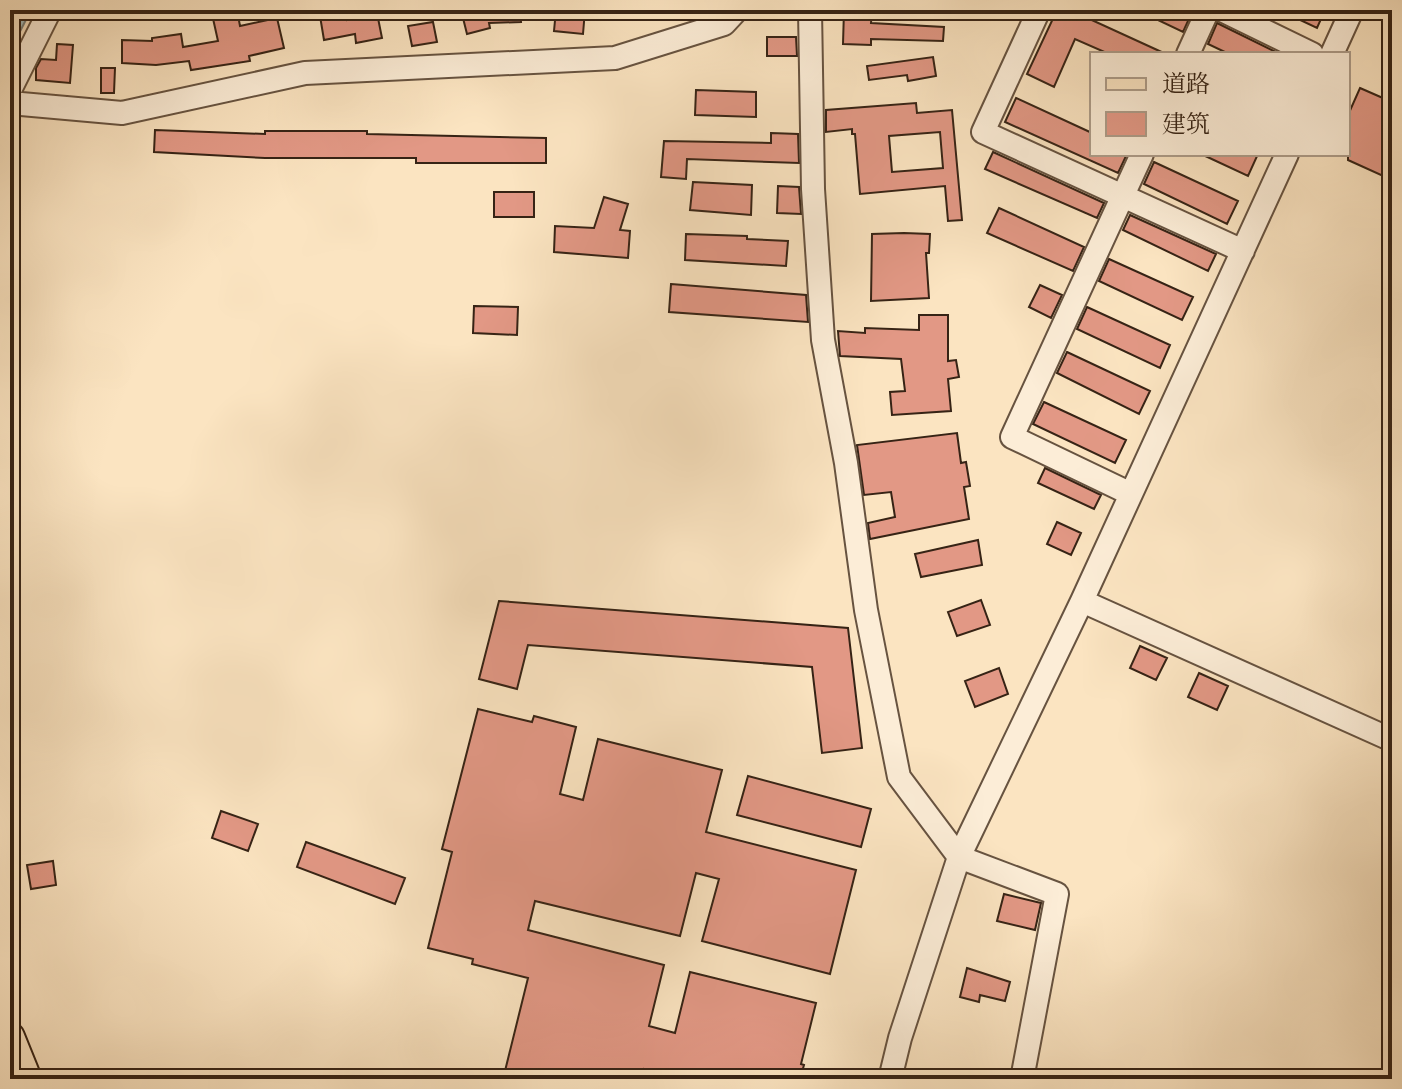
<svg xmlns="http://www.w3.org/2000/svg" width="1402" height="1089" viewBox="0 0 1402 1089" font-family="'IM FELL English','Noto Serif SC',serif">
  <rect width="100%" height="100%" fill="#fbe4c1"/>
  <filter id="stains"><feTurbulence type="fractalNoise" baseFrequency=".0025" numOctaves="4"/><feColorMatrix values="0 0 0 0 .2 0 0 0 0 .09 0 0 0 0 .02 0 0 0 .5 -.17"/></filter>
  <radialGradient id="worn" r=".72"><stop offset=".6" stop-color="#630" stop-opacity="0"/><stop offset="1" stop-color="#630" stop-opacity=".3"/></radialGradient>
  <path fill="#a3bcbd" stroke="#777f7a" stroke-width="2" d="M10,10H31L10,51Z"/>
  <path fill="#e29885" stroke="#362315" stroke-width="2" fill-rule="evenodd" d="M237,10L240,26L277,18L284,48L249,56L250,61L191,70L189,61L156,65L122,63V40L152,41V38L181,34L183,47L218,41L212,14Z
    M319,10H346L347,20L377,13L382,38L356,43L355,34L324,40Z
    M461,10H520L521,22L489,23L490,28L467,34Z
    M556,10H585L583,34L554,31Z
    M844,10H872L871,23L944,27L943,41L871,39V45L843,44Z
    M1057,10H1070L1166,54H1109L1075,39L1054,87L1027,74Z
    M1137,10H1193L1183,32Z
    M1279,10H1325L1317,28Z
    M433,22L437,42L412,46L408,26Z
    M1217,23L1280,54H1229L1208,44Z
    M767,37H796L797,56H767Z
    M57,44L73,45L70,83L36,80V68L41,59L56,60Z
    M933,57L936,76L908,81L907,75L869,80L867,66Z
    M101,68H115L114,93H101Z
    M1360,88L1392,102V180L1348,160V115Z
    M696,90L756,92V117L695,115Z
    M1016,98L1092,133V154H1127L1118,173L1005,122Z
    M916,103L917,113L952,110L962,220L948,221L945,186L860,194L855,134H852V129L826,132V110ZM940,132L943,168L892,172L889,136Z
    M155,130L265,134V131H367V134L546,138V163H416V158H265L154,152Z
    M771,133L798,134L799,163L687,159L686,179L661,177L664,141L771,143Z
    M993,152L1104,203L1097,218L985,169Z
    M1201,154H1258L1248,176Z
    M1154,162L1238,201L1227,224L1144,184Z
    M693,182L752,185L751,215L690,210Z
    M778,186L799,187L801,214L777,213Z
    M494,192H534V217H494Z
    M604,197L628,204L620,230L630,231L628,258L554,252L555,226L594,228Z
    M999,208L1084,247L1073,271L987,233Z
    M1130,215L1216,254L1208,271L1123,230Z
    M904,233L930,234L929,253H926L929,298L871,301L872,234Z
    M686,234L747,236V239L788,241L786,266L685,260Z
    M1109,259L1193,297L1182,320L1099,281Z
    M671,284L806,295L808,322L669,312Z
    M1040,285L1062,295L1051,318L1029,307Z
    M474,306L518,307L517,335L473,333Z
    M1087,307L1170,345L1160,368L1077,329Z
    M919,315H948V361L956,360L959,377L948,379L951,411L892,415L890,392L905,391L901,359L840,356L838,331L865,333V328L919,330Z
    M1067,352L1150,391L1139,414L1057,373Z
    M1044,402L1126,440L1115,463L1033,424Z
    M957,433L961,463L966,462L970,486L964,487L969,519L870,539L868,523L895,517L891,492L864,495L857,445Z
    M1045,468L1101,495L1094,509L1038,483Z
    M1057,522L1081,533L1071,555L1047,544Z
    M978,540L982,565L921,577L915,554Z
    M981,600L990,625L957,636L948,612Z
    M499,601L848,628L862,748L822,753L812,667L528,645L517,689L479,679Z
    M1140,646L1167,658L1156,680L1130,668Z
    M999,668L1008,694L975,707L965,681Z
    M1199,673L1228,686L1217,710L1188,697Z
    M478,709L532,722L534,716L576,727L560,794L583,800L598,739L722,770L706,832L856,870L830,974L702,941L719,879L696,873L680,936L535,901L528,930L664,965L649,1026L675,1033L690,972L816,1003L801,1064L804,1065L800,1079H682L644,1069L642,1079H503L528,978L472,964L473,959L428,948L452,852L442,849Z
    M748,776L871,809L861,847L737,815Z
    M221,811L258,824L248,851L212,838Z
    M306,842L405,878L395,904L297,867Z
    M53,861L56,885L31,889L27,865Z
    M1004,894L1041,903L1035,930L997,921Z
    M967,968L1010,982L1005,1001L980,995L979,1002L960,997Z"/>
  <g fill="none" stroke-linecap="round" stroke-linejoin="round">
    <g stroke="#675340" stroke-width="26">
      <path id="minor" d="M810,10L813,189L823,340L846,463L866,610L899,777L959,857L1057,894L1022,1079
        M1039,10L983,132L1243,251
        M1222,10L1312,54
        M1188,54L1208,10
        M1332,54L1352,10
        M10,90L50,10
        M10,103L122,113L305,73L615,58L724,24L737,10
        M1131,494L1012,437L1142,154
        M1082,601L1392,740
        M890,1079L900,1038L959,857L1082,601L1287,154"/>
    </g>
    <g stroke="#362315" stroke-width="32">
      <path id="major" d="M10,1037L27,1079"/>
    </g>
    <use href="#minor" stroke="#fcedd7" stroke-width="22"/>
    <use href="#major" stroke="#fbe4c1" stroke-width="28"/>
  </g>
  <rect width="1402" height="1089" fill="none" stroke="#fbe4c1" stroke-width="40"/>
  <rect x="12" y="12" width="1378" height="1065" fill="none" stroke="#362315" stroke-width="4"/>
  <rect x="20" y="20" width="1362" height="1049" fill="none" stroke="#362315" stroke-width="2"/>
  <rect x="1090" y="52" width="260" height="104" fill="#fcedd7" stroke="#ad9c89" stroke-width="2"/>
  <rect x="1106" y="78" width="40" height="12" fill="#fbe4c1" stroke="#ad9c89" stroke-width="2"/>
  <text x="1162" y="92" font-size="24" fill="#362315">道路</text>
  <rect x="1106" y="112" width="40" height="24" fill="#e29885" stroke="#ad9c89" stroke-width="2"/>
  <text x="1162" y="132" font-size="24" fill="#362315">建筑</text>
  <rect width="100%" height="100%" filter="url(#stains)"/>
  <rect width="100%" height="100%" fill="url(#worn)"/>
</svg>
